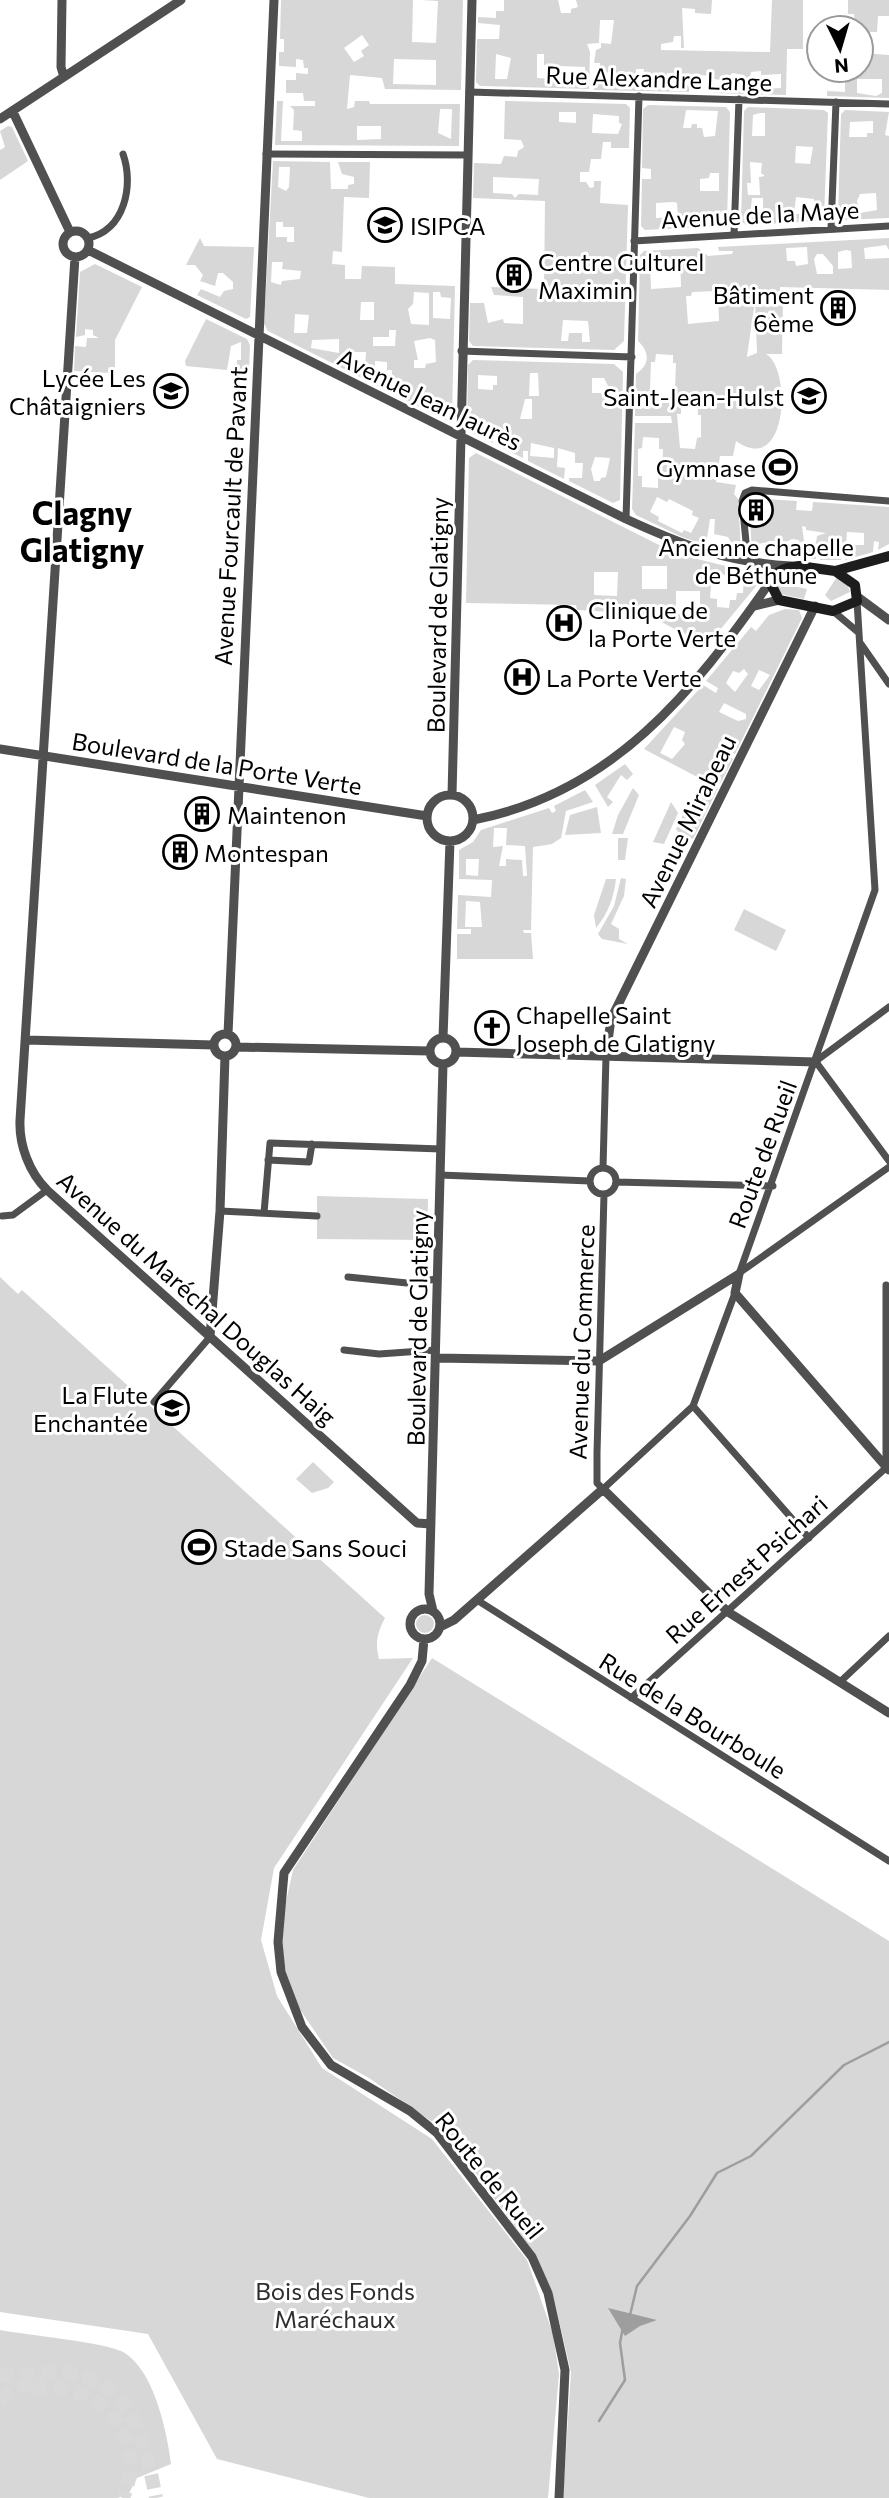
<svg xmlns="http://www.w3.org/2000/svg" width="889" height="2498" viewBox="0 0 889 2498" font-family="Commissioner,sans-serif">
  <rect width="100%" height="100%" fill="#fff"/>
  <path fill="#d7d7d7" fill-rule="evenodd" d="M281,0H413L412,42L436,43L438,1L421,0H463L461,90L385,89L382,78L350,75L347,109L354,107L355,101H369L370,104H460L459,146L275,145L277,101H283L281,141H302V131L293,130L294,110L290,106H315V101H304L303,93H286V80H296V73L308,74V68H304L303,60L296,59V67L279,66V52H284V39H280ZM362,35L369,45L361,51L364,56L354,62L344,48ZM394,59L436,60V85L393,84ZM440,109H452L451,139L438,133ZM357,126H381V139L357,140Z
    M504,0H558L561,13H571V9L578,7L576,0H712L711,14L695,13V9L682,8L684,48H681V36H674L673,42L661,44V50L770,52L772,0H803V49H787L786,95L749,94V90L781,88V74L761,75V71L751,72L749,84H744V75L732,73L729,78L724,79V88H744V94L714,93V89H721V80L714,79V76L667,73V78H663L662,86L685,87L690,83L689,92L594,90V79L616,86V73L600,72V63H594L596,50L601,48V43L611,44L614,20H600L599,43L587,44L590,52L589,89L480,86L476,82L477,39H499L500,25L478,23V17L496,18V11H504ZM496,54L511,58L507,79H495ZM537,54H544V65L554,66L553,79L537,78ZM560,66L585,67V83H569L568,79L560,78ZM636,69H644L642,86L626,85V77H636Z
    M848,0H889V16H878L877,32H861V28H856L854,14H848Z
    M861,53L889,55V98L827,96V91L845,92V79L831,78L827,70H861ZM857,79H882V93L876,96L857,93Z
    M505,101L626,104L630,108L629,148H611V142H603L601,159H591L589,172H580V182H586L590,188L594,187V181H601L600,203L628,205L624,341L614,350L473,346L469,341L470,303H484L488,323L503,319L504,323L523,324V297L494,295L491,287L544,289L545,201L473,198L474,163L501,164L504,156L517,157L518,151L524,147L521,140L504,139ZM559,112H576V123L559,122ZM593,114L619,116V123L622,124L618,134L592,133ZM493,177L539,179L538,195L519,194L515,198L512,194L493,193ZM563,320L588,321L590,342H582V333H569L568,341H561Z
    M648,105L726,107L730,112L727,222L723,226L645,230L641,226L642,179H651V169L642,168L643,109ZM686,110L718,111L715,136L704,137L702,128H697V124H692L691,128H683ZM710,173H719V191H700V179L709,178ZM674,202L677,203L678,217L656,218V203Z
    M748,107L824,110L828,113L824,217L820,221L746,225L741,221L744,111ZM760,113H765V136H752L753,115ZM796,146L813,147L810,164L795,163ZM750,162L762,163L761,173L765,176L759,177L760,195H748L747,183H751ZM796,197L814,199V214H794ZM752,198H763V218L750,217Z
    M845,110L889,112L885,135L889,136V218L843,220L838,216L841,114ZM873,121V133H867V137H849L850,122ZM876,193L877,210L860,213L857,201L860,194Z
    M8,126L12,127L28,161L0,180V150L5,147L0,131Z
    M273,161L330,162L331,189H348V185L354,184V177L342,174L338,162H370L369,198L344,197L342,252L333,251L332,264L345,265V279H361L362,266L395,267V284L455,286L452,416L446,420L268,331L264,324ZM279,167H290L289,187L286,191L278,187ZM276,222H283V227H294V242H287V237H276ZM272,262H283L282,269L301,271L300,279L282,281L281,285L271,282ZM414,292L429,293V325L411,324L408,309L413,304ZM433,292H440L441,297L451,298L450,319L433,318ZM361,302H374V320H360ZM295,314L309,315L307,333H294ZM389,330H396L395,346H373V337H389ZM430,338L435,340L436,362L426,364L425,368H414V360H418L414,341ZM339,339V353L311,348L312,340ZM349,352H366L365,366H349ZM375,361L387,362V370H392V380H375Z
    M200,238L204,246L254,247L250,317L246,319L197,295L201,289L220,297L224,291L233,289V282L223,273H218L215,286L200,281L203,275L195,265H186Z
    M889,238V250L886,245L864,248L865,259L889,258V290L780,287V301H783L782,354H766C792,368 788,478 736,441L733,456H720L716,482L736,485L734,494L738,499L741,550L738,552L728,550L732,544L728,537L714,534L715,519H710L706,545L682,537L636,515L632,509L635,423H672L671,416H635L636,374C651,364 649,351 638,341L640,255L644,251L698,248L708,256L732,254L733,251H719L718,247ZM786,248L807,247L808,264L796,266L795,261H787ZM846,250L851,251L852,268L838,269V252ZM817,254H823L833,266V274H817L814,259ZM680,258L681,287L651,289L650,262ZM718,291L719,321L688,324L686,296H691L692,292ZM755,301L757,353L747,357V356ZM656,354L673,355V363H676L675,389L672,390L671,402L655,401V389H650L651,362H655ZM681,402L698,403V415H701V437L697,438L695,449L680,448L677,414H681ZM643,437L659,438V449H663L662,476H658V488L642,487V476H638V449L642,448ZM657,497L667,502L669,499L693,511L692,515L699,518L691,533L684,530L682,533L658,521L659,517L650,512Z
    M95,264L142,287L115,340V369L111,373L74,371L75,346L86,347L87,338H99L93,335V330L85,329V335L76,337L80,272Z
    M206,319L247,339L250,345L249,371H237V360H241V342L231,346L227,370L186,366L185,361Z
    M473,360L614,364L623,372L620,500L613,503L569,481V478H582L583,463H575V453L558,448L557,467L565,468L564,479L528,461V451H523V458L498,446V435H493V443L470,432L467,426L468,365ZM530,373H538L539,396H529ZM478,375L497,376V385H493V390L478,389ZM592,378H604L608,386L606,398H602V393H592ZM532,399V419H520L525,399ZM531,443L554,448V458L530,456ZM595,457L610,458L606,477L601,478L600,481H594L591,469Z
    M476,453L675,553V557L681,555L762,575V579L710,642L680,632L647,614L577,610L576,605L466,603L469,458ZM642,566H667V589H642ZM594,572H618L617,596L594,595ZM712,574L744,576L743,593H737L736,600H730L729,608L717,607V599L710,598ZM676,591H700V614H676Z
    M749,498L797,501L796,510L812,511L813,502L889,507V544L878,550L879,542L874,541L873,552L845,560L846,552L842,551L841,560H820L821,550L817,549L816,559H798L799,540L792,539L784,543L778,540L758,544L755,556L752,553ZM802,526L806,527V530L826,533L817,536L816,543L804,541ZM847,532L864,533V545H846Z
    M789,571H813L810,585L776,578Z
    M837,577L847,583L850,592L831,601L825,595Z
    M775,582L807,589L804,599L780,594Z
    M785,609L799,610L802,618L735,754L728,751L726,755L733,759L720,784L704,775L701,779L644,749L703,685L716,693L718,688L706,681L751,627L756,631L769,615ZM744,669L748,674L735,692L726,683L733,671L739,673ZM759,670L770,675L759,690L751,686ZM724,703L746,714V719L738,721L719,712ZM674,727L685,732L682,740L685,744L672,759L660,753Z
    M625,764L633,774L627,780L621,775L607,797L613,802L608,807L595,785Z
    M710,783L718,788L693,839L679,833L676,829L685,811L694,816Z
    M633,788L639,795L623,834H612L618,815Z
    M585,790L593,802L566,811L561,838L552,844L533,847L531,930H523L524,933H531L533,959H457V934H471V929H457L458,895L491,897L492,880L459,879V850L473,842L481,830L549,808L552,813L556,811L554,806ZM494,828H507L506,845L525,846L527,876H523L522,860L506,859V866H499L503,846L493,847ZM466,859H479L478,876L466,875ZM466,901L480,902L482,927H465Z
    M671,802L678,813L664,844L653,842Z
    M597,807L601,833L565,835L570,815Z
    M618,838H628L625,860H618Z
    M621,878L626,879L624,896L611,924L619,929V939L628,944L602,939L598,934L614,906Z
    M606,879H616C614,897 608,914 596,928L594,915Z
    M744,909L786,930L776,951L734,930Z
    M317,1196L428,1199L427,1240L317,1239Z
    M0,1277L18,1294L22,1290L385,1618C377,1633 375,1643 379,1659L413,1658L274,1868L261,1940L277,1996L322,2068L432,2139L527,2260L553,2334L559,2374L548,2498H369L217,2459L148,2334L0,2312Z
    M313,1462L334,1482L328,1488L312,1493L296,1479Z
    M416 1624a9 9 0 1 1 18 0a9 9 0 1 1-18 0Z
    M432,1658L889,1941V2498H563L571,2372L552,2291L535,2254L444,2130L369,2078L333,2058L288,1992L278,1938L293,1870Z
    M0,2330C26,2335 104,2342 123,2352C154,2369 167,2432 171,2464L137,2478L128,2495L117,2498H0Z"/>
  <path fill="#9e9e9e" d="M608,2308L657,2320L640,2326L625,2336Z"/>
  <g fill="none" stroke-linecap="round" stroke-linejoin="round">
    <path stroke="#9e9e9e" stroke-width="2.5" d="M630,2315L637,2286L690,2216L717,2173L751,2156L844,2065L889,2042
      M599,2421L625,2380L620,2343L623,2327"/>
    <path stroke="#d9d9d9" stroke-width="14" stroke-dasharray="14 7" stroke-linecap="butt" d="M0,2375C20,2377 40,2371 60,2372C133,2378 144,2439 156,2498
      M33,2390C97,2376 150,2436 123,2498
      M0,2400L20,2388L44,2381"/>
    <path stroke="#505050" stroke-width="7" d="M469,92L889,104
      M266,154L467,155
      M831,229L836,102
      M734,235L739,99
      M88,238C125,230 134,185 123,154
      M634,241L889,226
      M461,351L632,357
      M626,519L639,96
      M748,562L742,501L745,493L752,490L889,501
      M833,611L858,632
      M861,644L889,684
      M816,1061L889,1007
      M816,1062L889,1161
      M268,1160L309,1162L312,1144
      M590 1181a13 13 0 1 1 26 0a13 13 0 1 1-26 0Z
      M603,1168L606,1056
      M440,1175L590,1181
      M616,1182L773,1186
      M604,1194L597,1453V1483L603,1489L693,1406L735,1293
      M220,1211L317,1216
      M264,1213L270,1143L441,1149
      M2,1216L13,1215L47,1190
      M742,1271L889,1167
      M739,1274L875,890L857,601
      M348,1277L407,1283L437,1279
      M344,1350L379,1354L436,1350
      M154,1402L210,1337
      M693,1406L809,1538
      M886,1466V1285
      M477,1600L889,1861
      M841,1681L889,1636
      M631,1698L888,1466"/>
    <path stroke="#505050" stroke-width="9" d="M62,0L61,67L64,77
      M13,112L70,232
      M0,119L181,0
      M63 244a13 13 0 1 1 26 0a13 13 0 1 1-26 0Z
      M88,250L626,519C685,546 726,562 791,566
      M75,257L20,1120C19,1145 29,1172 47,1190L408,1515L417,1523L431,1524
      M859,598L889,620
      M754,606L779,600
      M0,749L427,816
      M427 818a23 23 0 1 1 46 0a23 23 0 1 1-46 0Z
      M452,795L472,0
      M473,820C613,793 693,692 770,582
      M214 1045a11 11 0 1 1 22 0a11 11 0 1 1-22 0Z
      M228,1034L274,0
      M443,1038L450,841
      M430 1051a13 13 0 1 1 26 0a13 13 0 1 1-26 0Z
      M26,1040L214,1045
      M237,1047L430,1051
      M456,1052L816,1062
      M606,1056L611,1019L815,606
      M739,1274L735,1293L889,1470
      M210,1337L220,1211L225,1056
      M436,1358L599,1361L739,1274
      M410 1624a15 15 0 1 1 30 0a15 15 0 1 1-30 0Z
      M433,1611L429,1594L443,1064
      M440,1627L454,1620L603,1489L728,1612L889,1713
      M424,1639L422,1661L410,1685L284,1873L278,1942L281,1972L302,2027L331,2065L410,2111L437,2133L532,2257L548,2293L565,2370L559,2498"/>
    <path stroke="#1d1d1d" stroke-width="10" d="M799,566L835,571L855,585L857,601L833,611L779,600L770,582C775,570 787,567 799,566Z
      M835,571L889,556"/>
  </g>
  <defs>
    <g id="university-ring" transform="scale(1.75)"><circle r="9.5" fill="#fff" stroke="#000" stroke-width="1.5"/><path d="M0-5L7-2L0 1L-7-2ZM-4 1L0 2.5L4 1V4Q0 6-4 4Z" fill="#000"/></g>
    <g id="building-ring" transform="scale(1.75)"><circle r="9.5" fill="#fff" stroke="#000" stroke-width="1.5"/><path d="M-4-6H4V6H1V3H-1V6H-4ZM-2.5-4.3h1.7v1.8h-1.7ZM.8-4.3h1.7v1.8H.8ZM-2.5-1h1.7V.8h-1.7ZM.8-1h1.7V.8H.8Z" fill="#000"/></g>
    <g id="school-ring" transform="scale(1.75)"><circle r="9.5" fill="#fff" stroke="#000" stroke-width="1.5"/><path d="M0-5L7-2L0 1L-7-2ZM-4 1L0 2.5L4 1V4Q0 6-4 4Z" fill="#000"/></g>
    <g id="stadium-ring" transform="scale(1.75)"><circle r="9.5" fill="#fff" stroke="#000" stroke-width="1.5"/><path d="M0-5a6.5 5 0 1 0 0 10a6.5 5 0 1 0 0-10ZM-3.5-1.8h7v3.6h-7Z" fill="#000"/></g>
    <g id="hospital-ring" transform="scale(1.75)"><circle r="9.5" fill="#fff" stroke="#000" stroke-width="1.5"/><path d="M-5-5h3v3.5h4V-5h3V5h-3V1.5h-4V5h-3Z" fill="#000"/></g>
    <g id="church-ring" transform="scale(1.75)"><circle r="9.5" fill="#fff" stroke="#000" stroke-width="1.5"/><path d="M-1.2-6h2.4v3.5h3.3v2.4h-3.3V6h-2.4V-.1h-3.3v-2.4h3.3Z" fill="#000"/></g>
  </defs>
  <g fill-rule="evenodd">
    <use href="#university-ring" x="385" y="225"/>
    <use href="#building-ring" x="514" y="275"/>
    <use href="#building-ring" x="838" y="308"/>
    <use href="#school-ring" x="171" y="391"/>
    <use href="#school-ring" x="809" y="396"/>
    <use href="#stadium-ring" x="780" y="467"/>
    <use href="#building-ring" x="756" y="510"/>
    <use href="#hospital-ring" x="564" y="623"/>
    <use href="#hospital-ring" x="522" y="677"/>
    <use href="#building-ring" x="202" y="814"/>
    <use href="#building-ring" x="180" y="852"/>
    <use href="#church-ring" x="492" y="1028"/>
    <use href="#school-ring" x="172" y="1408"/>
    <use href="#stadium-ring" x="199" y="1547"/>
  </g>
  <g text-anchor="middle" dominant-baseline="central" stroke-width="6" stroke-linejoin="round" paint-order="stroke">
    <g font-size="24" fill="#000" stroke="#fff">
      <text transform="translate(659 78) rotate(2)">Rue Alexandre Lange</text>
      <text transform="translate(760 214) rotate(-3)">Avenue de la Maye</text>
      <text transform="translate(430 399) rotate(26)">Avenue Jean Jaurès</text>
      <text transform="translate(230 516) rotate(-87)">Avenue Fourcault de Pavant</text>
      <text transform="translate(437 615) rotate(-89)">Boulevard de Glatigny</text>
      <text transform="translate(217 763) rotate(9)">Boulevard de la Porte Verte</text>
      <text transform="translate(687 821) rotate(-64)">Avenue Mirabeau</text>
      <text transform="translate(762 1154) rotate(-70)">Route de Rueil</text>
      <text transform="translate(197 1298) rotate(42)">Avenue du Maréchal Douglas Haig</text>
      <text transform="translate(417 1328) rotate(-89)">Boulevard de Glatigny</text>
      <text transform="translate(581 1342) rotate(-88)">Avenue du Commerce</text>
      <text transform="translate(746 1569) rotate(-42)">Rue Ernest Psichari</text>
      <text transform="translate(693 1715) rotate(32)">Rue de la Bourboule</text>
      <text transform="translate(490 2175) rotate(51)">Route de Rueil</text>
    </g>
    <g font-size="24" fill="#000" stroke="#fff" text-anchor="start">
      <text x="410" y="225">ISIPCA</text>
      <text x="538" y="261">Centre Culturel<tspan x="538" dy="28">Maximin</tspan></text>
      <text x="814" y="294" text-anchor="end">Bâtiment<tspan x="814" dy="28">6ème</tspan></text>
      <text x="146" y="377" text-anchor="end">Lycée Les<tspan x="146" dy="28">Châtaigniers</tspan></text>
      <text x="784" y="396" text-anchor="end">Saint-Jean-Hulst</text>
      <text x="756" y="467" text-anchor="end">Gymnase</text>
      <text x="756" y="546" text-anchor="middle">Ancienne chapelle<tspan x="756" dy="28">de Béthune</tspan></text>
      <text x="588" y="609">Clinique de<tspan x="588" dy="28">la Porte Verte</tspan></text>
      <text x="546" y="677">La Porte Verte</text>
      <text x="227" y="814">Maintenon</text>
      <text x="204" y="852">Montespan</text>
      <text x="516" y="1014">Chapelle Saint<tspan x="516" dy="28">Joseph de Glatigny</tspan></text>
      <text x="148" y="1394" text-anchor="end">La Flute<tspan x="148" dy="28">Enchantée</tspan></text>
      <text x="224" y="1547">Stade Sans Souci</text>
    </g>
    <g font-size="24" fill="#2e2e2e" stroke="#fff">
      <text x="335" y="2290">Bois des Fonds<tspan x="335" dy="28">Maréchaux</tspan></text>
    </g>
    <g font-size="32" font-weight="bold" fill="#000" stroke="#fff">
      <text x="82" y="512">Clagny<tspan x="82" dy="37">Glatigny</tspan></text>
    </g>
  </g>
  <g transform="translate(840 49) rotate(175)"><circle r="33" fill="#ffffff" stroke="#999999" stroke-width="2"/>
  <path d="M0-5L12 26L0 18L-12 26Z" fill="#000000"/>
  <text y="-10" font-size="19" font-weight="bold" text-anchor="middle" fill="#000000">N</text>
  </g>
</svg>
